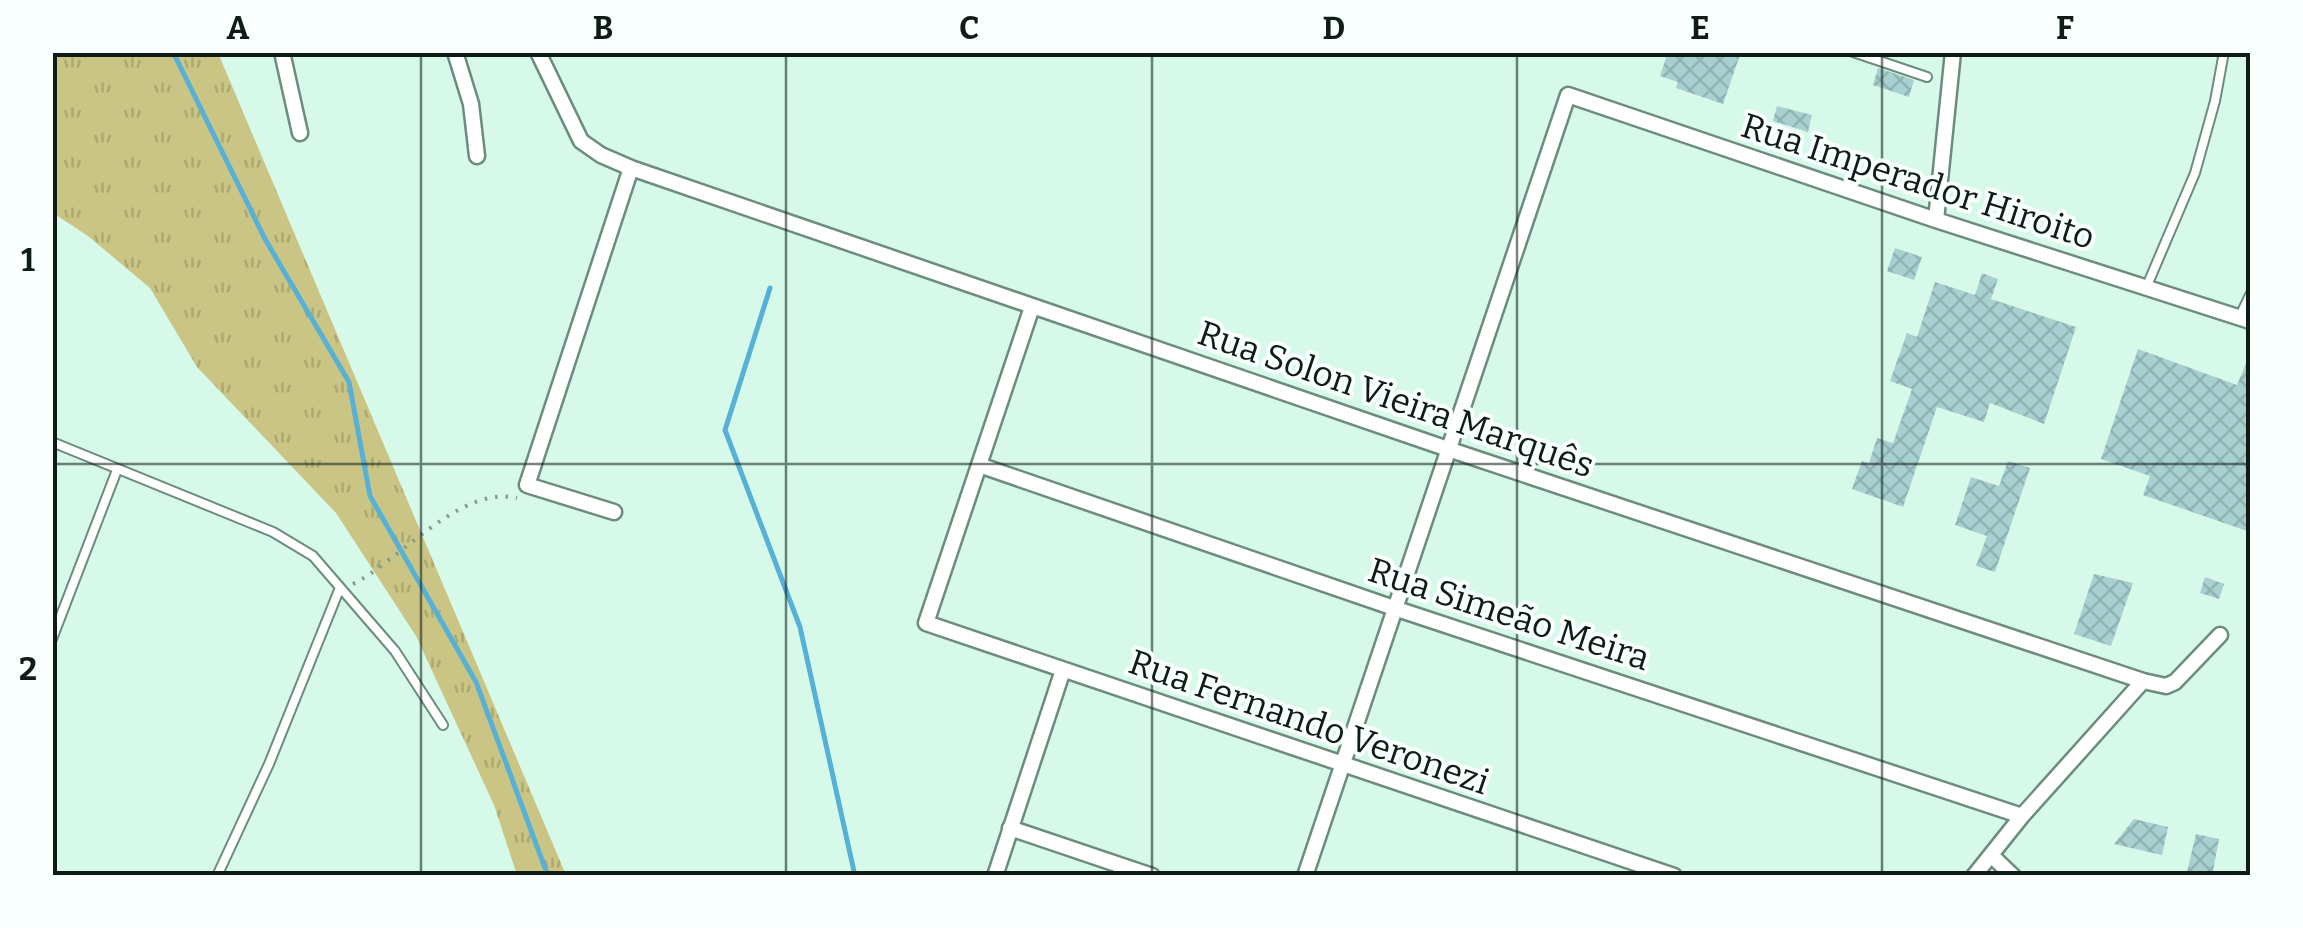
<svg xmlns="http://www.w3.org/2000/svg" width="2303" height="928" viewBox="0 0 2303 928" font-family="Bitter,serif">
  <defs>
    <pattern id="grass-tufts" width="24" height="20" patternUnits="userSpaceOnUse" patternTransform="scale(2.5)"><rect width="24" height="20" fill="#cac584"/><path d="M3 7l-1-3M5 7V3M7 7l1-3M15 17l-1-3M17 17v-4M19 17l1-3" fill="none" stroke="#aca971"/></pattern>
    <pattern id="building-cross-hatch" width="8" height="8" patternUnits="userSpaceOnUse" patternTransform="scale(2.5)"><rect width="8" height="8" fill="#a8d0d0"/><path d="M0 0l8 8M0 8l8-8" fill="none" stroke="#8fb2b2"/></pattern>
  </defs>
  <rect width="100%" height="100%" fill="#d6f9ea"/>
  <path fill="url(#grass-tufts)" d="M52,53H218L566,875H517L494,805L416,636L336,513L197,367L150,288L88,236L53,213Z"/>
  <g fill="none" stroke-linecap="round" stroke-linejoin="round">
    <path stroke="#57b0d5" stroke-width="5" d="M173,52L265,239L349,382L370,496L476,682L548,876
      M770,288L725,430L800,627L855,876"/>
  </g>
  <path fill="url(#building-cross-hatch)" d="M1668,52H1741L1723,104L1676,88L1678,82L1660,76Z
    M1878,68L1914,80L1909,97L1873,85Z
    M1777,106L1812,115L1808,132L1773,121Z
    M1895,248L1922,257L1914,280L1887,271Z
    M1982,273L1998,279L1991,299L2076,327L2044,424L1990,403L1984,422L1937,407L1903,507L1852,489L1862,461L1869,463L1877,438L1893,443L1912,389L1890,381L1907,333L1917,337L1935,282L1975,295Z
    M2138,349L2237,385L2250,354V532L2143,495L2150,476L2101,459Z
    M2008,461L2030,468L1995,572L1976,566L1987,536L1955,525L1971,477L1999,486Z
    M2094,574L2133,583L2111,646L2074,634Z
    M2205,577L2224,584L2219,599L2200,593Z
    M2134,819L2168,827L2162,855L2114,844Z
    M2196,834L2219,839L2212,876H2186Z"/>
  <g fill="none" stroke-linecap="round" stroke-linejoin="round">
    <g stroke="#6c8c7e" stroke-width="12">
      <path id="lane" d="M1853,52L1927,77
        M2146,288L2195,173L2215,101L2224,52
        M2239,318L2250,295
        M52,442L273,532L313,556L395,651L443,725
        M52,639L117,470
        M217,876L269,764L339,590"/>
    </g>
    <g stroke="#6c8c7e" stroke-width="19">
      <path id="street" d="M282,52L300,133
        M455,52L471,104L477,156
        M538,52L581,141L601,155L631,168L1448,449L2143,681
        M1936,220L1953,52
        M1032,307L926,623L1674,876
        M979,465L1394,608L2022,816
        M614,512L527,485L631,168
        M1010,828L1152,876
        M1991,855L2013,876
        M995,876L1063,670
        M1305,876L1568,95L1936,220L2250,321
        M1974,876L2022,816L2143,681L2166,686L2175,682L2220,635"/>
    </g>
    <path stroke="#829c91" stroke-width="4" stroke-dasharray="2.5 8" stroke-linecap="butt" d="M353,584C399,561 460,485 517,498"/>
    <use href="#lane" stroke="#fff" stroke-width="8"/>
    <use href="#street" stroke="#fff" stroke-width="14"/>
  </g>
  <path fill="none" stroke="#0f1c16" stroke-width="2.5" stroke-opacity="0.55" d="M421,52V876M786,52V876M1152,52V876M1517,52V876M1882,52V876M52,464H2250"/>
  <g text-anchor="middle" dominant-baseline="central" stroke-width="8" stroke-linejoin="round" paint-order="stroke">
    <g font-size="35" fill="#0f1c16" stroke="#f8fffc">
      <text transform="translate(1918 181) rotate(18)">Rua Imperador Hiroito</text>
      <text transform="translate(1396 399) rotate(19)">Rua Solon Vieira Marquês</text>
      <text transform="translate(1509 614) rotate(18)">Rua Simeão Meira</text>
      <text transform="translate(1309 722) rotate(19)">Rua Fernando Veronezi</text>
    </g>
  </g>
  <rect width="2303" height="928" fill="none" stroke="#f8fffc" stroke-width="110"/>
  <rect x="55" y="55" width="2193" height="818" fill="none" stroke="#0f1c16" stroke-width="4"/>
  <g font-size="32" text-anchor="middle" font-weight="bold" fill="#0f1c16">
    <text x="238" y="39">A</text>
    <text x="603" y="39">B</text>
    <text x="969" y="39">C</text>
    <text x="1334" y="39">D</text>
    <text x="1700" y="39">E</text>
    <text x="2065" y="39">F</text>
    <text x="28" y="271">1</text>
    <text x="28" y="680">2</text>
  </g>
</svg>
